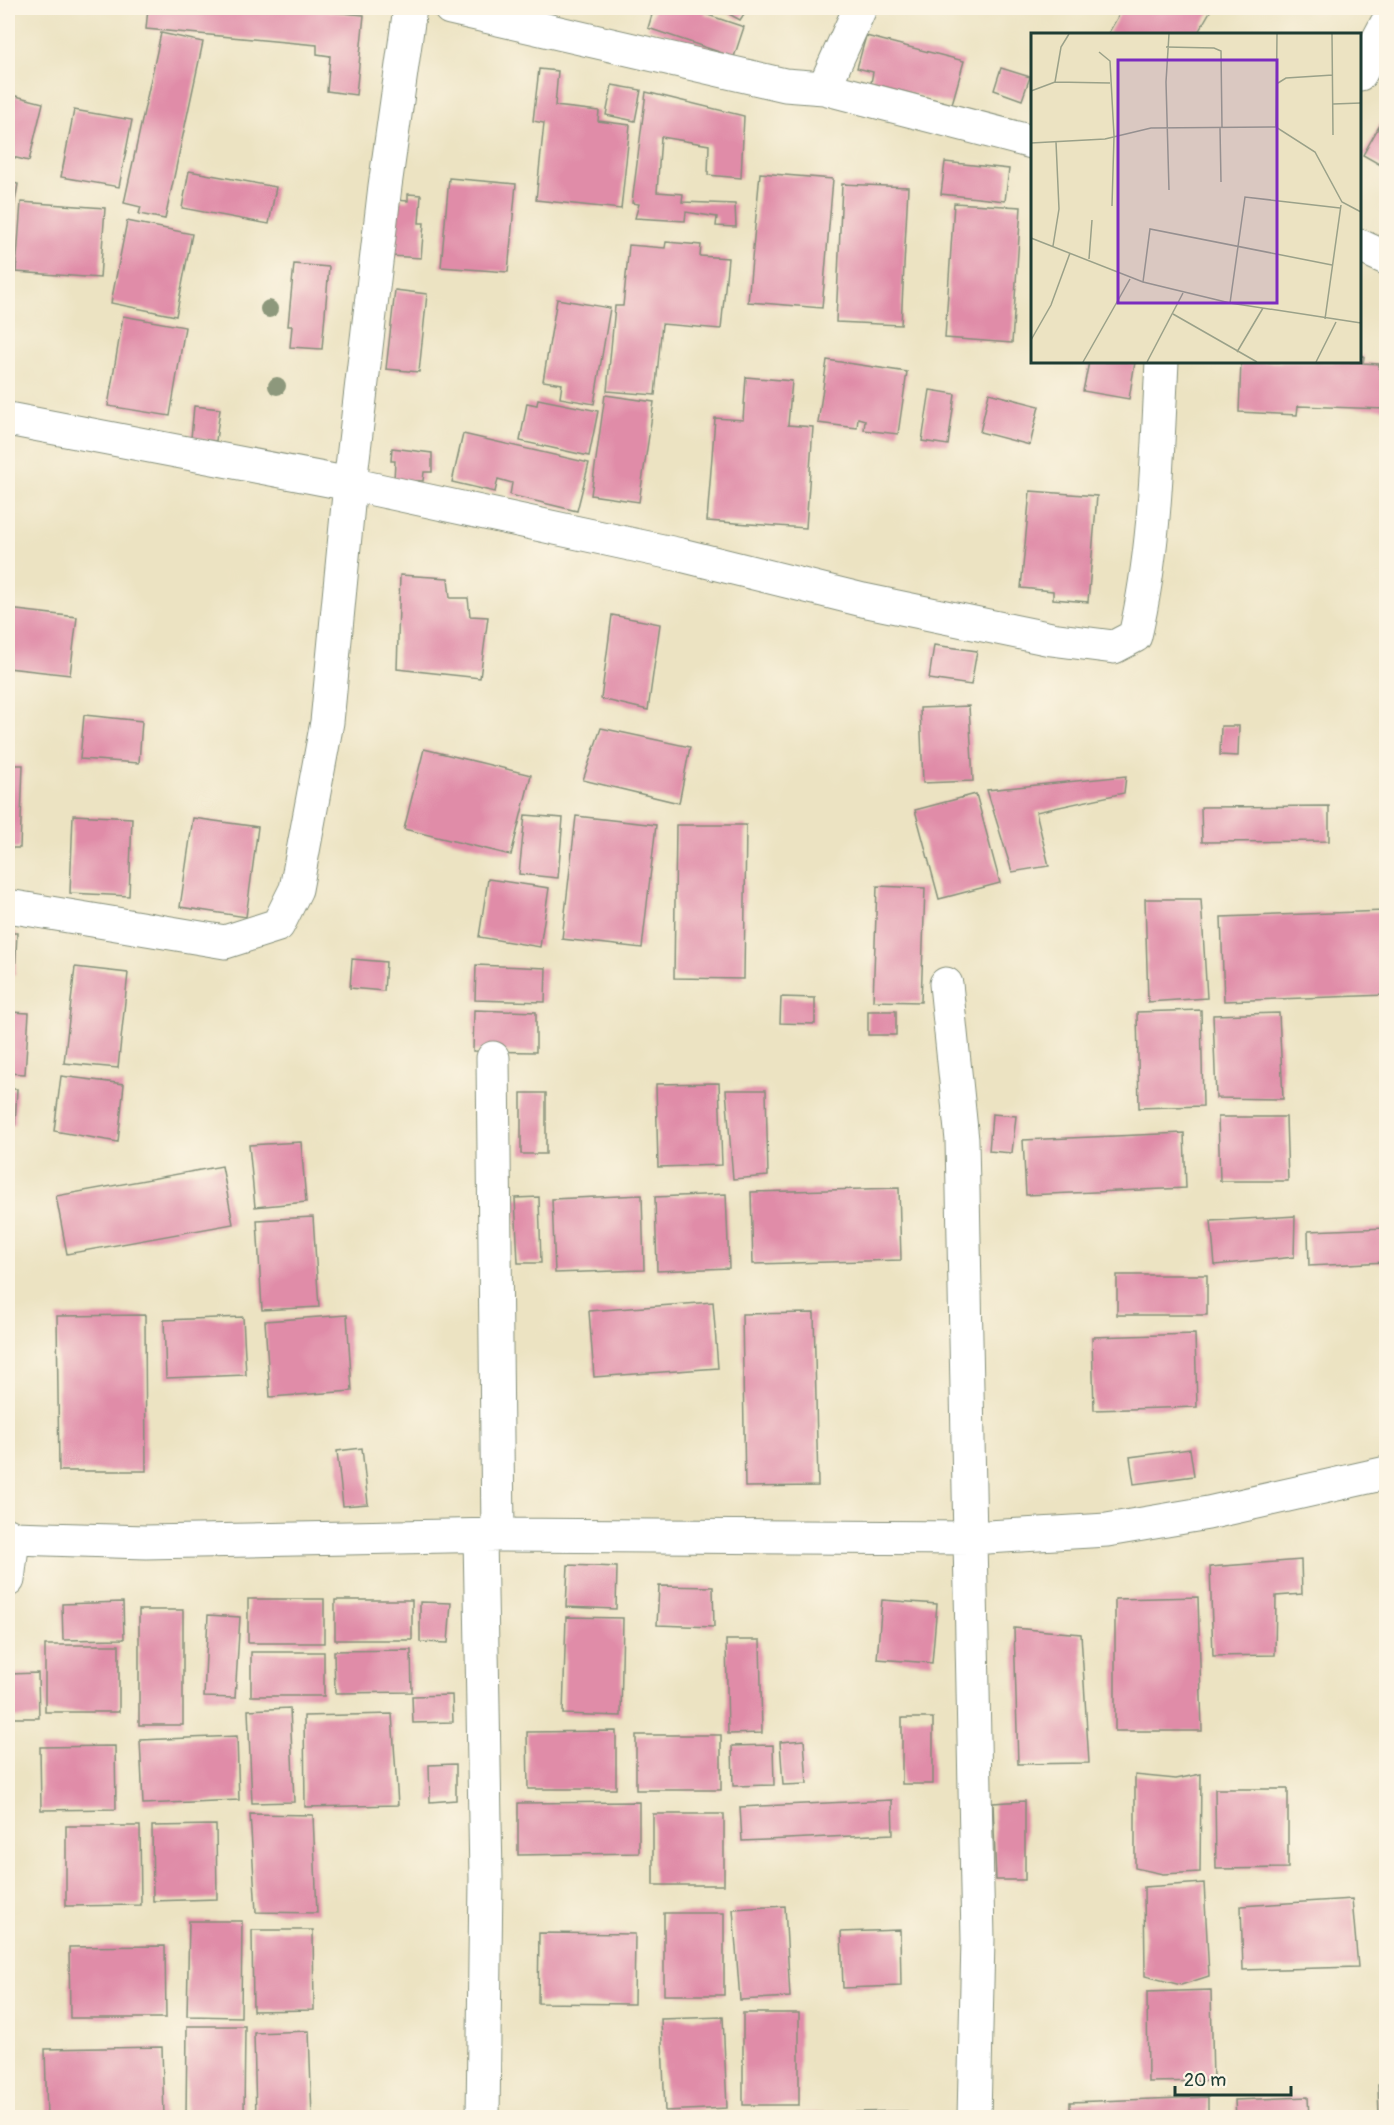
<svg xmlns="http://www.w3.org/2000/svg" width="1394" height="2125" viewBox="0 0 1394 2125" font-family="Pangolin,sans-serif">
  <rect width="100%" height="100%" fill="#fcf5e5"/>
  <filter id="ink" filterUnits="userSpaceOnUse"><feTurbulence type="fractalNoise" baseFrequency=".0167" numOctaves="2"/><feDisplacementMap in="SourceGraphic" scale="12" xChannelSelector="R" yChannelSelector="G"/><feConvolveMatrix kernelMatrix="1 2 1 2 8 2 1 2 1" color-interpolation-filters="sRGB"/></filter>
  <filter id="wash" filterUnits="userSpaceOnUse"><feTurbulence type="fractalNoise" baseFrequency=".008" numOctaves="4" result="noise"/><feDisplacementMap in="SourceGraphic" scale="24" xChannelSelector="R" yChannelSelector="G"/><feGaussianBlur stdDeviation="1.35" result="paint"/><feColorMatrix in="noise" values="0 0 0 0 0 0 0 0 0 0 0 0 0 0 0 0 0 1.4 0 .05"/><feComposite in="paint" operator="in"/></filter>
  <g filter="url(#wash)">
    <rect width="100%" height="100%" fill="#ece3c2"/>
    <g id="blocks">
      <path fill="#e08ca8" d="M148,8H291L364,15L356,95L327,91L330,56L317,54V45L146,29Z
        M654,8H707L705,14L744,27L734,57L648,28Z
        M718,8H748L740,20Z
        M1123,8H1212L1197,34H1108Z
        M161,33L203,42L165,219L139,214L141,207L124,203Z
        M866,36L964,61L952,104L871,83L873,72L857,68Z
        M1001,68L1030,77L1022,100L994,90Z
        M539,69L558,71L555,106L599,111L598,121L630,125L621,209L536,200L544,123L533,121Z
        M612,85L641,90L635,121L606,115Z
        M646,92L744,116L741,178L708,175L709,145L661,137L657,192L683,194L682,202L735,204L736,227L716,226L717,217L686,212L685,221L635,218L639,204L632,203Z
        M8,94L43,103L29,161L8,156Z
        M74,110L132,120L119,187L61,177Z
        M1386,114V168L1363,155Z
        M945,162L1009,169L1005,201L941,194Z
        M189,171L276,187L269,224L182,208Z
        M760,173L833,179L822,308L748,302Z
        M449,178L516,184L508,272L441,267Z
        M8,182L18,184L9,237H8Z
        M842,184L908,187L901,325L836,322Z
        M408,194L421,195L419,223H424L421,258L392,256L395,200L408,201Z
        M21,202L105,208L100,278L16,272Z
        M954,203L1021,207L1012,343L945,338Z
        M127,221L192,234L176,316L111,303Z
        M666,242L701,245L700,256L728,258L721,329L662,324L655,395L607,391L615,306H623L629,245L665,248Z
        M294,264L329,267L322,349L290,347L292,326H288Z
        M395,290L427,294L419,372L386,369Z
        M557,299L610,308L594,404L560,398L562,384L543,381Z
        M123,316L185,327L170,416L108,406Z
        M1360,356H1364L1363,363L1379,364V368H1386V409L1298,406L1297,415L1239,412L1241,362H1360Z
        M827,360L907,372L898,434L864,430L865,420L858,418L857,428L818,423Z
        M1089,362H1135L1129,399L1083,391Z
        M746,377L792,381L788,425L813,427L806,528L707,521L715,418L743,420Z
        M930,390L955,394L948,445L922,441Z
        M989,393L1039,406L1030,445L980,432Z
        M605,395L654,402L639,502L591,495Z
        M538,399L598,411L589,456L520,441L527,403L537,405Z
        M194,406L220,409L216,441L191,438Z
        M463,434L589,463L577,511L510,495L512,483L498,479L495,492L452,482Z
        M392,448L432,453V472H424L423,481L394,480L395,461H391Z
        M1030,491L1097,496L1088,602L1053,599V591L1021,588Z
        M400,575L448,578L450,598H468L470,616L488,617L480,678L397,669Z
        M8,609L77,617L70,675L8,668Z
        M612,615L660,624L648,710L601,699Z
        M934,645L977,651L971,685L929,679Z
        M969,706L973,781L923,783L920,708Z
        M84,715L142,721L139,763L80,759Z
        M1221,726H1239L1238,756L1220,755Z
        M601,728L690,747L679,803L583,780Z
        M424,749L531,775L511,855L404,829Z
        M8,765H23L20,848H8Z
        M1126,776L1124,793L1036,812L1049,866L1012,872L987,790Z
        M976,794L1000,883L939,899L915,810Z
        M1329,806V841L1202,842L1201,807Z
        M73,815L132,818L129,896L70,893Z
        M525,815L563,818L558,878L519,874Z
        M576,816L656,825L642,948L562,939Z
        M193,818L258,827L246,917L180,907Z
        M676,825H746L744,979L674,978Z
        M488,879L549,888L540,947L479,937Z
        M877,886L925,888L921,1002L873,1001Z
        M1145,899H1201L1207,998L1148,1002Z
        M1385,911L1386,995L1224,1001L1221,917Z
        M8,933H17L15,974H8Z
        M352,959L386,962L384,991L350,988Z
        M476,965L546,968L545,1002L475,1000Z
        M75,967L128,973L118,1068L64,1063Z
        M8,995H11L9,1012L29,1013L25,1074L8,1073Z
        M781,997L815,998V1024L780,1023Z
        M474,1010L536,1012V1052L473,1051Z
        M1201,1010L1203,1106L1139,1108L1137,1012Z
        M868,1011H896V1035H868Z
        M1279,1013L1283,1099L1216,1098L1213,1015Z
        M61,1076L124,1084L118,1142L54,1131Z
        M719,1083L722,1165L658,1167L656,1084Z
        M8,1089H17L15,1125H8Z
        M726,1090H766L768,1176L733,1179Z
        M521,1093H546V1154H521Z
        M992,1114L1016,1116L1012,1153L989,1151Z
        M1218,1117H1286L1288,1181H1220Z
        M1184,1133L1186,1188L1026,1195L1023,1140Z
        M301,1142L306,1202L255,1207L249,1145Z
        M222,1166L233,1224L67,1254L56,1196Z
        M899,1188L901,1260L753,1264L751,1192Z
        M726,1194L729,1268L657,1271L655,1197Z
        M642,1195L644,1270L555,1273L552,1199Z
        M539,1197L541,1263H518L515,1198Z
        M1295,1216L1294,1257L1215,1265L1211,1221Z
        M313,1217L319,1307L262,1310L257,1220Z
        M1386,1228V1262L1309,1266L1308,1231Z
        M1117,1275H1207V1315H1117Z
        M713,1302L718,1368L594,1377L589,1311Z
        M814,1313L818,1486L745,1487L742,1314Z
        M145,1315L146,1471H59L57,1316Z
        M347,1315L352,1391L270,1397L265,1321Z
        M243,1317L246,1375L166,1378L164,1320Z
        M1195,1334L1197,1407L1094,1410L1092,1337Z
        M362,1448L368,1504L343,1506L337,1451Z
        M1190,1449L1194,1476L1134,1484L1130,1457Z
        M1301,1560L1302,1594L1276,1596L1275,1655L1213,1656L1210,1567Z
        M568,1565L617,1567L616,1609L566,1607Z
        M659,1586L713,1587L714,1627L657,1625Z
        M1198,1597L1202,1731H1115V1599Z
        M248,1599H324V1643H248Z
        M335,1600H412V1640H335Z
        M882,1600L937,1604L932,1663L877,1659Z
        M123,1602L124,1639L63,1640L62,1604Z
        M420,1602L451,1603L448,1643L420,1642Z
        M139,1610H183V1725H139Z
        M208,1615L240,1617L235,1698L204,1697Z
        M566,1617L623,1618L621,1716L563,1714Z
        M1014,1628L1081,1634L1089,1763L1018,1764Z
        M726,1640H760L762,1733L728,1734Z
        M45,1645H119V1712H45Z
        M411,1650L412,1692L335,1693L334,1651Z
        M251,1652H324V1696H251Z
        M38,1673L39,1718H9V1674Z
        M452,1695L453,1722L413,1723L412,1696Z
        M290,1708L294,1802L252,1803L248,1710Z
        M392,1714L398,1805L305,1807L304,1716Z
        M902,1718H933V1784H902Z
        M616,1731V1789H528L527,1732Z
        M636,1735H721V1790H636Z
        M237,1736L239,1800L143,1804L140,1740Z
        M804,1740L807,1784L783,1785L780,1742Z
        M773,1745L774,1785L733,1786L732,1746Z
        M115,1746L116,1809L41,1810L40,1747Z
        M456,1764V1800L430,1802L429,1765Z
        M1201,1774L1200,1872L1163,1874L1135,1868V1775L1176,1779Z
        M1215,1789H1288V1868L1216,1869Z
        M892,1800L893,1834L742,1841L740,1807Z
        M1025,1801V1880H996L993,1803Z
        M639,1802V1853L518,1855V1803Z
        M250,1814L313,1815L317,1913L256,1912Z
        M653,1814H724V1885H653Z
        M216,1825L217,1899L153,1901L152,1826Z
        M66,1826H140L141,1905L66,1906Z
        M1204,1883L1209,1976L1181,1985L1145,1976L1144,1887Z
        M1352,1899L1358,1967L1243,1970L1241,1906Z
        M785,1906L790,1997L740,2000L733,1909Z
        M664,1913H724V1995H664Z
        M189,1921H242L241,2017L187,2016Z
        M252,1930H313L314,2010L253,2011Z
        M900,1930L901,1986L843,1988L841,1932Z
        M539,1933L635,1934L634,2004L538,2003Z
        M165,1946L166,2018H70L69,1947Z
        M1211,1990L1213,2081L1148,2082L1147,1992Z
        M743,2013H799V2105H743Z
        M723,2017L727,2108L665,2111L661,2019Z
        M187,2026H245L244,2118H186Z
        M309,2031L312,2118H256L254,2033Z
        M162,2047L164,2118H47L45,2049Z
        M1378,2085H1386V2118H1379Z
        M1208,2097V2118H1070V2102Z
        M1308,2097L1309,2118H1236L1235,2100Z
        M907,2111L908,2118H800V2113Z"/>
    </g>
  </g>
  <g filter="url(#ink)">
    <use href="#blocks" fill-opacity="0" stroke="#86907b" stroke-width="1.5"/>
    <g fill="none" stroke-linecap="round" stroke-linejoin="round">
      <g stroke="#86907b" stroke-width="35">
        <path id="minor" d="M450,8L785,85L824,88L1032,142
          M1360,74L1386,25
          M824,88L860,8
          M1360,246L1386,258
          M8,419L350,484L681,555L863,600L1051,639L1114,647L1135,636C1156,546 1157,453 1162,362
          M8,906L225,942L278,925L296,889L327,722L350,484L385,186L410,8
          M946,984L962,1140L978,1939L974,2118
          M493,1058L498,1535
          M8,1535L13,1538L146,1542L498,1535L971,1538L1107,1530L1208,1513L1386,1473
          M480,1536L486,1878L483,2118
          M8,1580L13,1538"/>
      </g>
      <use href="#minor" stroke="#fff" stroke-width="33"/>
    </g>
    <g fill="#8d987b">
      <circle cx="269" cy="309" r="9"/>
      <circle cx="277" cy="386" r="9"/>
    </g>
  </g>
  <g transform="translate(1031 33)">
    <rect width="330" height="330" fill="#ece3c2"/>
    <path fill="none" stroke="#9aa189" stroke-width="1.5" d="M301,1L302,102M135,14L183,15L190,18L191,95M68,19L79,28L83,103L81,173M24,49L30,14L38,1M247,50L255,45L302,42M0,58L24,49L79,50M302,71L330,70M245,94L246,1M189,95L190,149M0,110L74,106L120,95L245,94L284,119L311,169L330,179M138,157L135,49L138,1M0,205L112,249L199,270L330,290M22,213L28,176L25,109M58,226L61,187M112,249L119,196L301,232M199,270L214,164L309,175M142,281L226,329M294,286L310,172M0,307L20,272L39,220M206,319L232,275M52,329L99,246M116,329L152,260M285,329L305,289"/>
    <path fill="#7b2cbf" fill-opacity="0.15" stroke="#7b2cbf" stroke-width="3" d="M87,27H246V270H87Z"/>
    <rect width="330" height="330" fill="none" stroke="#1f3d34" stroke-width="3"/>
  </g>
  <rect width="1394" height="2125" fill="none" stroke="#fcf5e5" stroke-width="30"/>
  <path d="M1175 2086v9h116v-9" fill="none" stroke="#1f3d34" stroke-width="3"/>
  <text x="1184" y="2086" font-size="18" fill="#1f3d34" stroke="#fcf5e5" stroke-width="4.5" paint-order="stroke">20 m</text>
</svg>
